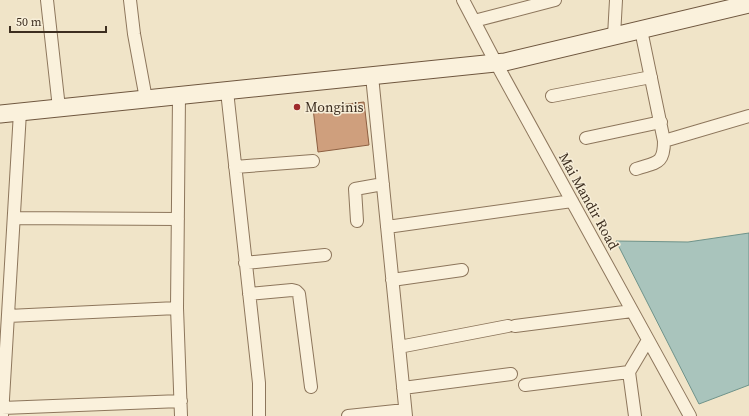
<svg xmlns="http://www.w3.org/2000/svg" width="749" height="416" viewBox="0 0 749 416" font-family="'Source Serif 4',serif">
  <rect width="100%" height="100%" fill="#f0e4c8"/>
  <path fill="#a9c4bc" stroke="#6f938a" d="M749,233V385L699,404L616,241L688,242Z"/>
  <path fill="#cf9f7d" stroke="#8d5f41" d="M364,102L369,145L318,152L313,108Z"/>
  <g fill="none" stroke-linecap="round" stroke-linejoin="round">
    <g stroke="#8d765c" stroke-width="14">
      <path id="minor" d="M47,0L59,108
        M130,0L134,34L146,99
        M463,0L496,63L690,416
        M474,21L555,0
        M614,36L616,0
        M372,76L406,416
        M227,91L259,383V416
        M179,96L177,308L181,416
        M552,96L651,77
        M586,138L661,122
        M664,141L749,116
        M235,167L313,161
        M636,169C656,162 664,165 664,141L641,30
        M14,218L178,219
        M357,221L355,189L383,184
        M387,227L572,201
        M245,263L325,255
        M392,280L462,270
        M249,294L292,290L296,291L299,294L311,387
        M8,316L177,308
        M515,326L632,311
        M399,347L508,326
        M525,385L629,372
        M403,388L511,374
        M2,408L181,401
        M2,416L20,112
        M348,416L405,410
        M635,416L629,372L648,340"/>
    </g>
    <g stroke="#6f573f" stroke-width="19">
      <path id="secondary" d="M0,114L505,62L749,4"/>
    </g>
    <use href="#minor" stroke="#faf1dc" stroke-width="12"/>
    <use href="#secondary" stroke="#faf1dc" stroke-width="17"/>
  </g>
  <circle fill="#9e2a2b" stroke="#f7eed8" stroke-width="1.5" cx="297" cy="107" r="4"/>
  <g text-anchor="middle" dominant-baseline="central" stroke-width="3" stroke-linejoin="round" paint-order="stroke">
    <g font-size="14" fill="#3d2e20" stroke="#f7eed8" text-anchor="start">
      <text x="305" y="107">Monginis</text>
    </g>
    <g font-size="14" fill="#3d2e20" stroke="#f7eed8">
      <text transform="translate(589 201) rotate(61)">Mai Mandir Road</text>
    </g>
  </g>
  <path d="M10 26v6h96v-6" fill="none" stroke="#3d2e20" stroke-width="2"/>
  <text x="16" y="26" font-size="12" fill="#3d2e20" stroke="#f7eed8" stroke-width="3" paint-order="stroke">50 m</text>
</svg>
